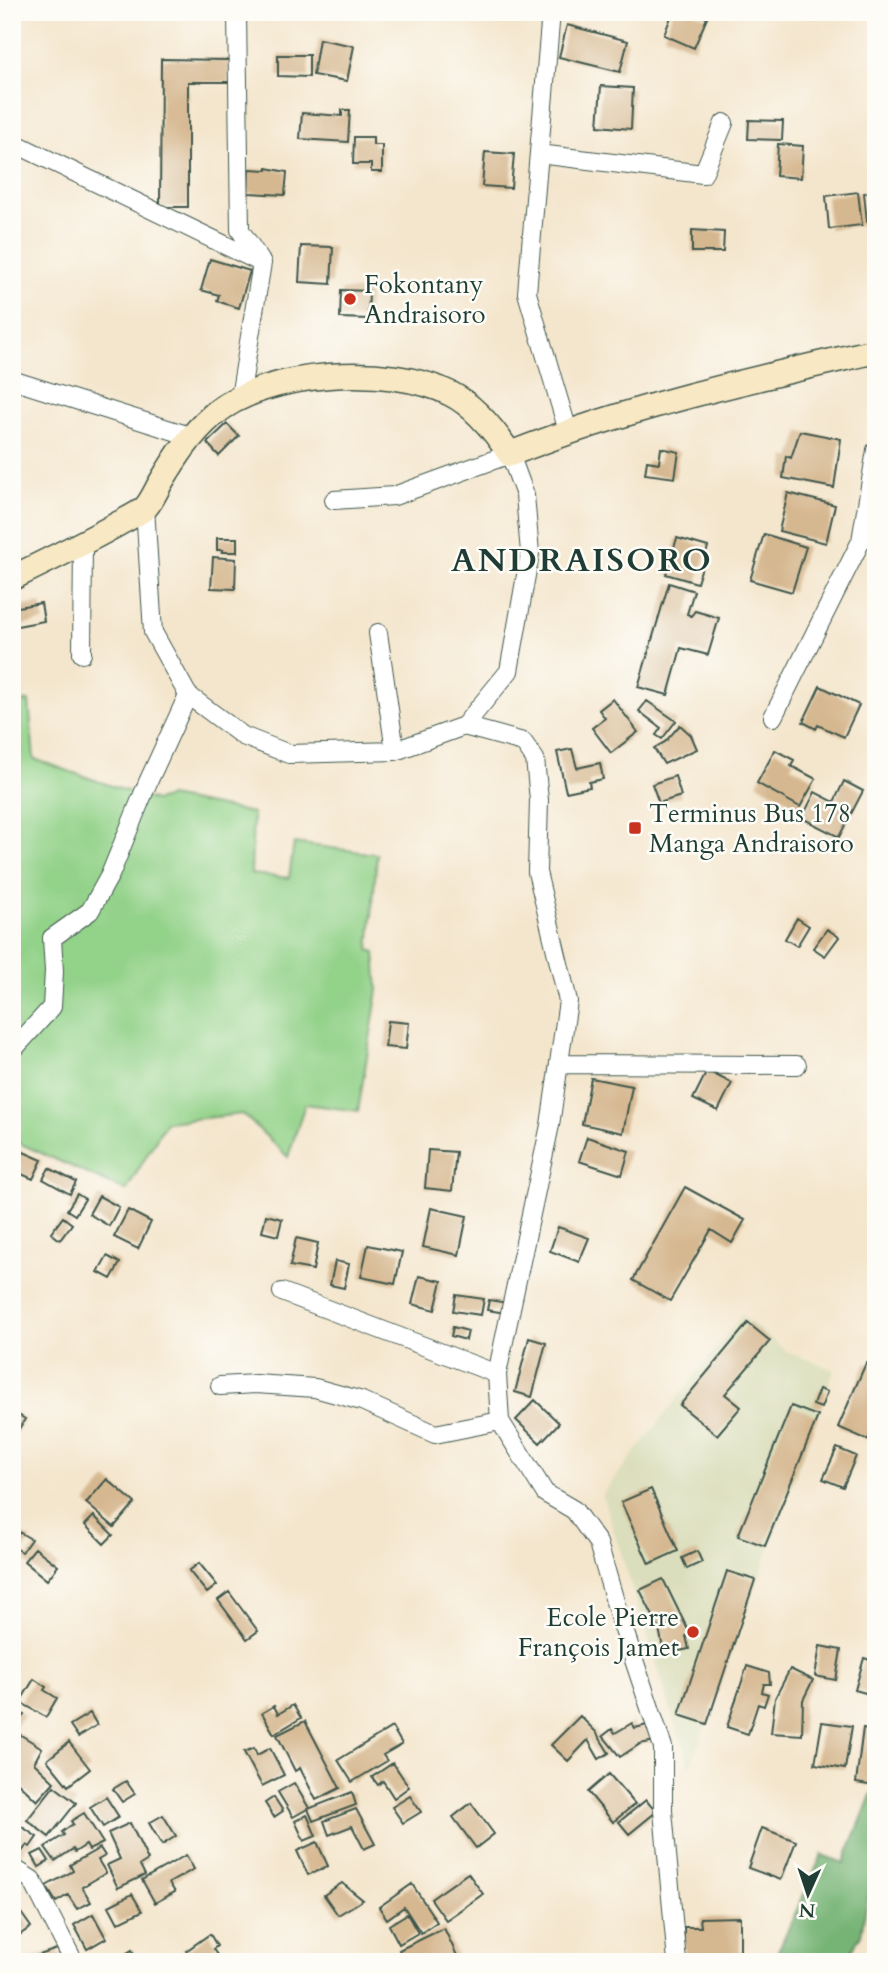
<svg xmlns="http://www.w3.org/2000/svg" width="888" height="1974" viewBox="0 0 888 1974" font-family="Cardo,serif">
  <rect width="100%" height="100%" fill="#fdfcf7"/>
  <filter id="ink" filterUnits="userSpaceOnUse"><feTurbulence type="fractalNoise" baseFrequency=".0143" numOctaves="2"/><feDisplacementMap in="SourceGraphic" scale="14" xChannelSelector="R" yChannelSelector="G"/><feConvolveMatrix kernelMatrix="1 2 1 2 8 2 1 2 1" color-interpolation-filters="sRGB"/></filter>
  <filter id="wash" filterUnits="userSpaceOnUse"><feTurbulence type="fractalNoise" baseFrequency=".00686" numOctaves="4" result="noise"/><feDisplacementMap in="SourceGraphic" scale="28" xChannelSelector="R" yChannelSelector="G"/><feGaussianBlur stdDeviation="1.57" result="paint"/><feColorMatrix in="noise" values="0 0 0 0 0 0 0 0 0 0 0 0 0 0 0 0 0 1.4 0 .05"/><feComposite in="paint" operator="in"/></filter>
  <g filter="url(#wash)">
    <rect width="100%" height="100%" fill="#f4e6cd"/>
    <path fill="#dbdebc" d="M742,1315L786,1351L834,1370L690,1768L602,1495Z"/>
    <path fill="#93d289" stroke="#59885e" stroke-width="2" d="M29,701L34,759L155,801L169,797L253,813L251,874L289,878L294,843L377,854L369,950L375,952L378,990L358,1111L305,1104L288,1157L243,1114L166,1122L126,1191L12,1140V703Z"/>
    <path fill="#76b475" stroke="#4a7854" stroke-width="2" d="M872,1793L876,1795V1849L861,1935L845,1962H773L822,1855L844,1863Z"/>
    <g id="blocks">
      <path fill="#d6b890" d="M673,12H694L707,18L694,48L664,35Z
        M567,25L628,41L620,72L559,57Z
        M319,39L354,46L347,81L313,75Z
        M278,55H309V77L278,76Z
        M161,59L229,60V82H188V207H160Z
        M601,86L633,88L631,129L598,126Z
        M342,110H350L348,142L300,139L302,113L342,116Z
        M749,120L783,121L782,140L748,139Z
        M354,137H373V145H382V172H371V164H353Z
        M778,144L803,146L801,178L776,176Z
        M485,152L514,154L511,188L482,186Z
        M267,168L287,172L285,195L248,193L249,169L267,170Z
        M876,191V221L867,222L864,193Z
        M858,192L862,225L829,229L826,196Z
        M692,230L724,232L723,252H692Z
        M301,246L333,247L331,284L299,282Z
        M210,259L250,271L239,308L217,301L219,295L201,290Z
        M341,290L369,291L368,319L340,318Z
        M227,424L239,436L219,456L207,443Z
        M800,431L841,439L834,488L783,478L786,456L791,458Z
        M661,448L679,452L675,478L645,474L647,461L659,463Z
        M788,493L835,505L826,543L779,531Z
        M764,534L806,547L792,592L750,580Z
        M217,538H237V552H222L223,550H217Z
        M677,538L708,547L697,583L666,574Z
        M213,557L236,559L235,589L211,588Z
        M669,583L694,591L687,614L691,616L695,611L719,618L708,655L681,648L668,695L638,687Z
        M41,603L44,621L12,627V608Z
        M820,686L859,705L844,737L818,725L816,729L803,722Z
        M613,699L638,732L611,753L592,728L605,718L599,710Z
        M647,701L676,721L662,739L656,735L661,728L639,711Z
        M680,725L691,735L697,749L664,764L654,748L665,742Z
        M572,749L577,768L600,763L603,779L589,782L590,787L566,792L557,752Z
        M775,750L794,760L791,766L816,779L800,807L757,783Z
        M675,776L681,796L659,803L652,784Z
        M844,781L863,791L839,837L802,818L815,792L834,802Z
        M797,918L809,926L797,946L785,939Z
        M827,929L839,937L825,956L813,948Z
        M388,1021L409,1023L406,1049L385,1047Z
        M707,1071L732,1083L718,1111L693,1099Z
        M591,1078L632,1086L623,1133L582,1124Z
        M587,1137L629,1151L622,1175L579,1161Z
        M12,1147L42,1160L33,1179L12,1170Z
        M428,1150L456,1152L452,1191L425,1188Z
        M49,1168L76,1182L70,1194L43,1179Z
        M685,1187L745,1220L732,1243L711,1230L670,1301L633,1280Z
        M77,1194L85,1199L75,1215L67,1210Z
        M99,1196L119,1207L109,1226L89,1214Z
        M431,1208L467,1216L459,1255L423,1247Z
        M128,1210L151,1222L138,1249L114,1237Z
        M266,1215L282,1219L278,1236L262,1232Z
        M63,1217L72,1224L60,1240L51,1233Z
        M558,1227L589,1238L579,1262L550,1251Z
        M296,1238L318,1243L313,1270L290,1266Z
        M368,1245L402,1252L395,1284L361,1277Z
        M107,1256L120,1263L111,1279L98,1272Z
        M335,1261L349,1264L344,1288L330,1285Z
        M419,1276L442,1281L435,1310L412,1304Z
        M456,1295L484,1299L481,1315L453,1311Z
        M489,1300L508,1303L506,1313L487,1310Z
        M748,1323L770,1341L725,1394L741,1407L717,1435L680,1405Z
        M453,1327L468,1331L466,1340L451,1336Z
        M529,1338L546,1343L532,1397L515,1392Z
        M866,1363L876,1367V1422L868,1440L838,1427Z
        M819,1389L827,1392L821,1408L813,1405Z
        M535,1400L559,1423L540,1443L516,1420Z
        M791,1406L818,1416L765,1546L738,1536Z
        M12,1411L25,1419L15,1435L12,1433Z
        M837,1448L856,1456L843,1487L823,1479Z
        M107,1479L135,1503L114,1527L86,1503Z
        M651,1489L678,1551L649,1564L621,1502Z
        M94,1516L113,1535L104,1544L85,1525Z
        M19,1532L31,1539L22,1552L12,1546Z
        M35,1548L58,1566L47,1580L24,1561Z
        M697,1551L702,1562L687,1569L682,1558Z
        M199,1563L217,1585L207,1593L189,1571Z
        M727,1571L755,1580L707,1724L679,1715Z
        M663,1579L690,1634L686,1636L689,1649L664,1654L659,1628L640,1590Z
        M229,1592L258,1631L247,1639L218,1600Z
        M820,1646L841,1650L836,1680L815,1676Z
        M864,1658L876,1662V1696L855,1690Z
        M747,1666L769,1673L770,1684H764L762,1692L768,1694L764,1706L758,1704L748,1734L727,1727Z
        M790,1669L813,1680L803,1700L802,1735L771,1733L775,1698Z
        M34,1679L46,1687L44,1690L57,1698L46,1717L20,1702Z
        M12,1705L24,1715L12,1730Z
        M293,1705L301,1718L274,1734L262,1713L274,1706L278,1714Z
        M90,1713L97,1725L78,1737L70,1725Z
        M580,1716L596,1732L609,1753L599,1759L588,1740L568,1761L551,1745Z
        M305,1721L340,1788L316,1800L300,1768L295,1771L277,1735Z
        M822,1722L852,1726L845,1769L815,1764Z
        M632,1723L635,1728L651,1724L655,1741L640,1744L620,1757L603,1736L612,1729L615,1733Z
        M392,1727L402,1744L383,1755L387,1761L352,1782L338,1760Z
        M863,1728L876,1730L875,1786L856,1783Z
        M16,1732L42,1748L34,1763L54,1782L37,1801L12,1777L14,1773L12,1772V1738Z
        M69,1742L90,1769L68,1786L47,1760Z
        M254,1748L257,1755L270,1748L284,1775L262,1786L244,1752Z
        M393,1763L409,1787L394,1798L383,1781L378,1785L372,1777Z
        M609,1774L635,1804L613,1822L588,1792Z
        M126,1781L135,1794L122,1802L113,1789Z
        M294,1783L309,1808L293,1817L278,1792Z
        M54,1786L76,1803L49,1837L27,1820Z
        M352,1792L356,1805L313,1821L308,1809Z
        M410,1796L421,1812L403,1823L392,1807Z
        M106,1797L119,1817L103,1827L90,1807Z
        M274,1797L283,1811L274,1817L265,1803Z
        M646,1800L656,1812L629,1834L619,1822Z
        M471,1803L494,1834L476,1848L453,1817Z
        M356,1809L375,1844L364,1849L352,1826L329,1835L324,1821Z
        M84,1813L103,1843L89,1850L86,1845L75,1852L73,1849L55,1861L45,1847L64,1835L62,1832L73,1824L71,1821Z
        M12,1814L21,1820L18,1824L37,1837L30,1847L27,1845L17,1858L12,1855Z
        M163,1815L176,1836L162,1845L149,1823Z
        M307,1815L316,1836L304,1841L295,1821Z
        M130,1823L148,1860L140,1865L145,1875L118,1888L107,1865L120,1859L108,1833Z
        M762,1828L796,1841L781,1880L748,1868Z
        M317,1842L328,1866L308,1875L297,1851Z
        M100,1848L105,1856L98,1860L106,1873L82,1887L91,1902L77,1909L68,1895L56,1902L46,1886L73,1871L70,1865Z
        M42,1850L49,1861L39,1867L32,1855Z
        M186,1855L194,1869L169,1883L175,1892L155,1903L142,1880Z
        M468,1873L483,1894L446,1920L431,1899Z
        M342,1883L363,1900L338,1915L324,1895Z
        M412,1884L437,1922L421,1933L404,1907L387,1919L379,1907Z
        M132,1894L142,1911L118,1923L109,1906Z
        M14,1903L31,1927L12,1940V1904Z
        M93,1914L106,1938L87,1949L74,1925Z
        M407,1914L418,1933L399,1944L389,1925Z
        M740,1917V1962H684V1927H701L700,1918Z
        M444,1928L460,1962H405L399,1950Z
        M210,1934L217,1946L213,1949L219,1958L213,1962H194L186,1951Z
        M57,1949L64,1962H22V1961Z
        M132,1950L138,1962H112Z"/>
    </g>
  </g>
  <g filter="url(#ink)">
    <use href="#blocks" fill-opacity="0" stroke="#3f564b" stroke-width="2"/>
    <g fill="none" stroke-linecap="round" stroke-linejoin="round">
      <g stroke="#3f564b" stroke-width="20">
        <path id="street" d="M237,12L240,230L260,260
          M551,12L527,293L568,431
          M12,142L262,263L240,397
          M539,154L703,174L724,123
          M12,380L190,436
          M145,508L153,632L188,695L243,736L289,754L395,751L464,726L509,671L530,553L525,495L510,454L394,496L334,500
          M378,633L395,751
          M82,654L83,544
          M773,717L861,541L876,450
          M464,726L523,742L535,759L539,800L537,872L568,1001L550,1125L497,1374L500,1421L545,1493L574,1510L598,1543L618,1612L663,1747V1811L677,1962
          M12,1051L52,1007L54,971L52,938L90,911L110,875L148,782L188,695
          M559,1064L797,1065
          M282,1292L497,1374
          M220,1386L256,1384L315,1388L362,1401L435,1434L500,1421
          M12,1867L32,1880L74,1962"/>
      </g>
      <g stroke="#3f564b" stroke-width="27">
        <path id="secondary" d="M12,578C47,561 82,544 116,525C125,520 136,515 144,509C151,503 156,490 161,482C176,457 190,435 213,415C265,370 391,363 451,394C475,406 496,433 510,454C628,407 752,379 876,351"/>
      </g>
      <use href="#street" stroke="#fff" stroke-width="18"/>
      <use href="#secondary" stroke="#f8e8c3" stroke-width="24"/>
    </g>
  </g>
  <g fill="#c8321e" stroke="#fdfcf7" stroke-width="2.5">
    <circle cx="350" cy="299" r="7"/>
    <rect x="628" y="821" width="14" height="14" rx="3.5"/>
    <circle cx="693" cy="1632" r="7"/>
  </g>
  <g text-anchor="middle" dominant-baseline="central" stroke-width="5" stroke-linejoin="round" paint-order="stroke">
    <g font-size="26" fill="#1f3d34" stroke="#fdfcf7" text-anchor="start">
      <text x="364" y="284">Fokontany<tspan x="364" dy="30">Andraisoro</tspan></text>
      <text x="649" y="813">Terminus Bus 178<tspan x="649" dy="30">Manga Andraisoro</tspan></text>
      <text x="679" y="1617" text-anchor="end">Ecole Pierre<tspan x="679" dy="30">François Jamet</tspan></text>
    </g>
    <g font-size="33" font-weight="bold" letter-spacing="2" fill="#1f3d34" stroke="#fdfcf7">
      <text x="582" y="560">ANDRAISORO</text>
    </g>
  </g>
  <rect width="888" height="1974" fill="none" stroke="#fdfcf7" stroke-width="42"/>
  <g transform="translate(808 1894) rotate(183)" stroke="#fdfcf7" stroke-width="5" paint-order="stroke">
  <path d="M0-5L12 26L0 18L-12 26Z" fill="#1f3d34"/>
  <text y="-10" font-size="19" font-weight="bold" text-anchor="middle" fill="#1f3d34">N</text>
  </g>
</svg>
